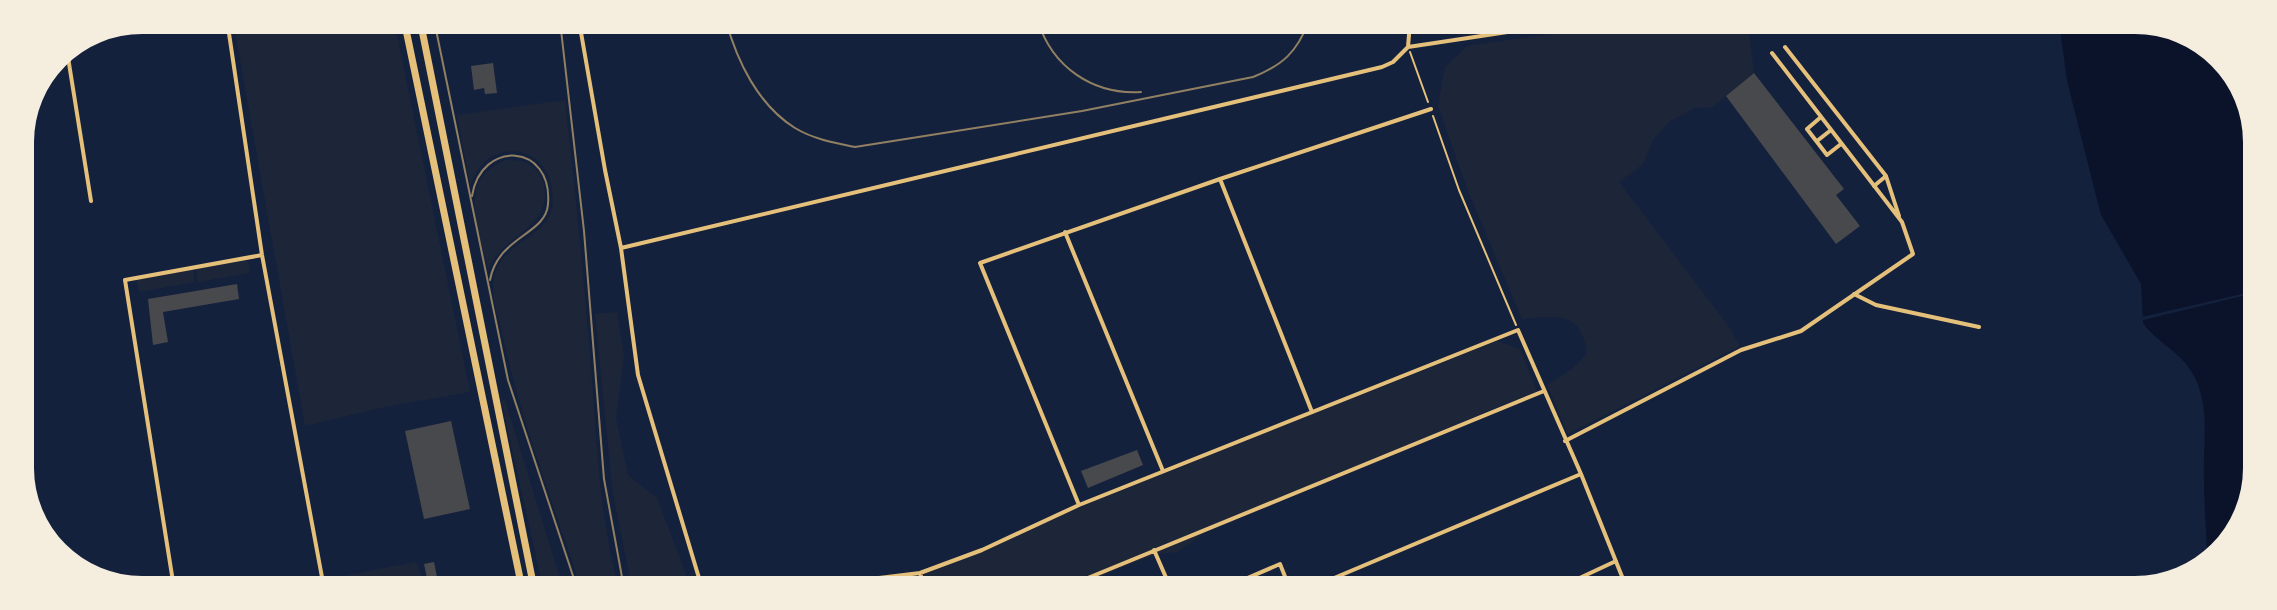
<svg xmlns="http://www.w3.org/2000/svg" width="2277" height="610" viewBox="0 0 2277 610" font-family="'PT Sans Narrow',sans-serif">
  <rect width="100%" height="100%" fill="#14213d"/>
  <path fill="#1d2539" d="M233,20H394L470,392L384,407L305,426Z
    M1429,22H1469L1468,25L1430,33Z
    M1635,22H1748L1754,73L1713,107L1695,108L1669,122L1653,140L1643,164L1619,182L1727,324L1740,346L1568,434L1547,385L1572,369L1587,354C1582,311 1557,316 1522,319L1468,191L1438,106L1445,67L1467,46Z
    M565,100C575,190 584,279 591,369C597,442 599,518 619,588H581C554,505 522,423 503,337C500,321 492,301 493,284C497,233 568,243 550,181C543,153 510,142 487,160C479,166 474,176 470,185L457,115Z
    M507,160C523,160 536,164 542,180C559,226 501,234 488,270C479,230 455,178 507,160Z
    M248,260L250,273L198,282L196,269Z
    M193,269L195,282L139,292L136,279Z
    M617,312L624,356L616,418L628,475L657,498L691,588H632L613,494L595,314Z
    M1497,341L1520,349L1537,391L1219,523L1178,552L1157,554L1067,589L825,588L921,575L982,552L1080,507Z
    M501,399L505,400L563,588H543Z
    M416,562L426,588H334L332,578Z"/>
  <path fill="#0b132b" d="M2059,22H2159L2221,56L2255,118V492L2215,560L2207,563C2207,536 2204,509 2204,482C2202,445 2212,404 2191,371C2178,350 2156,342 2143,323L2141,284L2101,215L2095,192L2067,81Z"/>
  <path fill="#14213d" d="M2255,291V293L2143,320L2142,317Z"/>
  <path fill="#48494c" d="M493,63L497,93L485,94L484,88L474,90L471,66Z
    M1754,73L1844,189L1836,195L1860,226L1836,244L1726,96Z
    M237,284L239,299L163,312L168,342L153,345L148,299Z
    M451,421L470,509L424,519L405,431Z
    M1137,450L1143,465L1088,488L1081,471Z
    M434,562L439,587L429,588L424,564Z"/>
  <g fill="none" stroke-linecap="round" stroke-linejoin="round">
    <path stroke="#e5c07b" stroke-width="2" d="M1410,52L1428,102
      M1433,116L1459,190L1516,325"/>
    <path stroke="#e5c07b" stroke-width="4" d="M227,20L262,255L324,588
      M579,21L605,170L621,248L638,375L702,588
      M1408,47L1410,22
      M1785,47L1886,176L1899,216
      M67,51L91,201
      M1821,117L1807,129L1827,155L1841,144
      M1817,141L1831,130
      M1220,179L1312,412
      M1874,186L1886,176
      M1065,232L1163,471
      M621,248L1382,67L1393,62L1408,47L1535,28L1534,22
      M1854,294L1876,305L1979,327
      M1565,441L1741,350L1801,331L1913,254L1902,222L1772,53
      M1079,505L980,263L1220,179L1431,109
      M1154,550L1171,589
      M920,573L925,588
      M174,588L125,280L262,255
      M797,588L920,573L982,550L1079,505L1518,330L1581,474L1627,589
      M1061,589L1544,391
      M1222,589L1280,564L1290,589
      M1308,589L1581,474
      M1556,589L1616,561"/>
    <path stroke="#e5c07b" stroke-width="7" d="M404,20L522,588
      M420,20L534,588"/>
    <path stroke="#918062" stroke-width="2" d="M434,20L508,380L577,588
      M472,196C481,139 553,143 548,204C546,235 498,236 490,280"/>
    <path stroke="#918062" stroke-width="2" d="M560,21L584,231L604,479L624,588
      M726,21C737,61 758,105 795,128C813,139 835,143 855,147L1082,111L1253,77C1283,65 1297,52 1309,21
      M1038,21C1052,67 1093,95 1141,92"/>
  </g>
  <path d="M0 0H2277V610H0ZM142 34H2135A108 108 0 0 1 2243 142V468A108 108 0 0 1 2135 576H142A108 108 0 0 1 34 468V142A108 108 0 0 1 142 34Z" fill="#f5edde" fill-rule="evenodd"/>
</svg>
